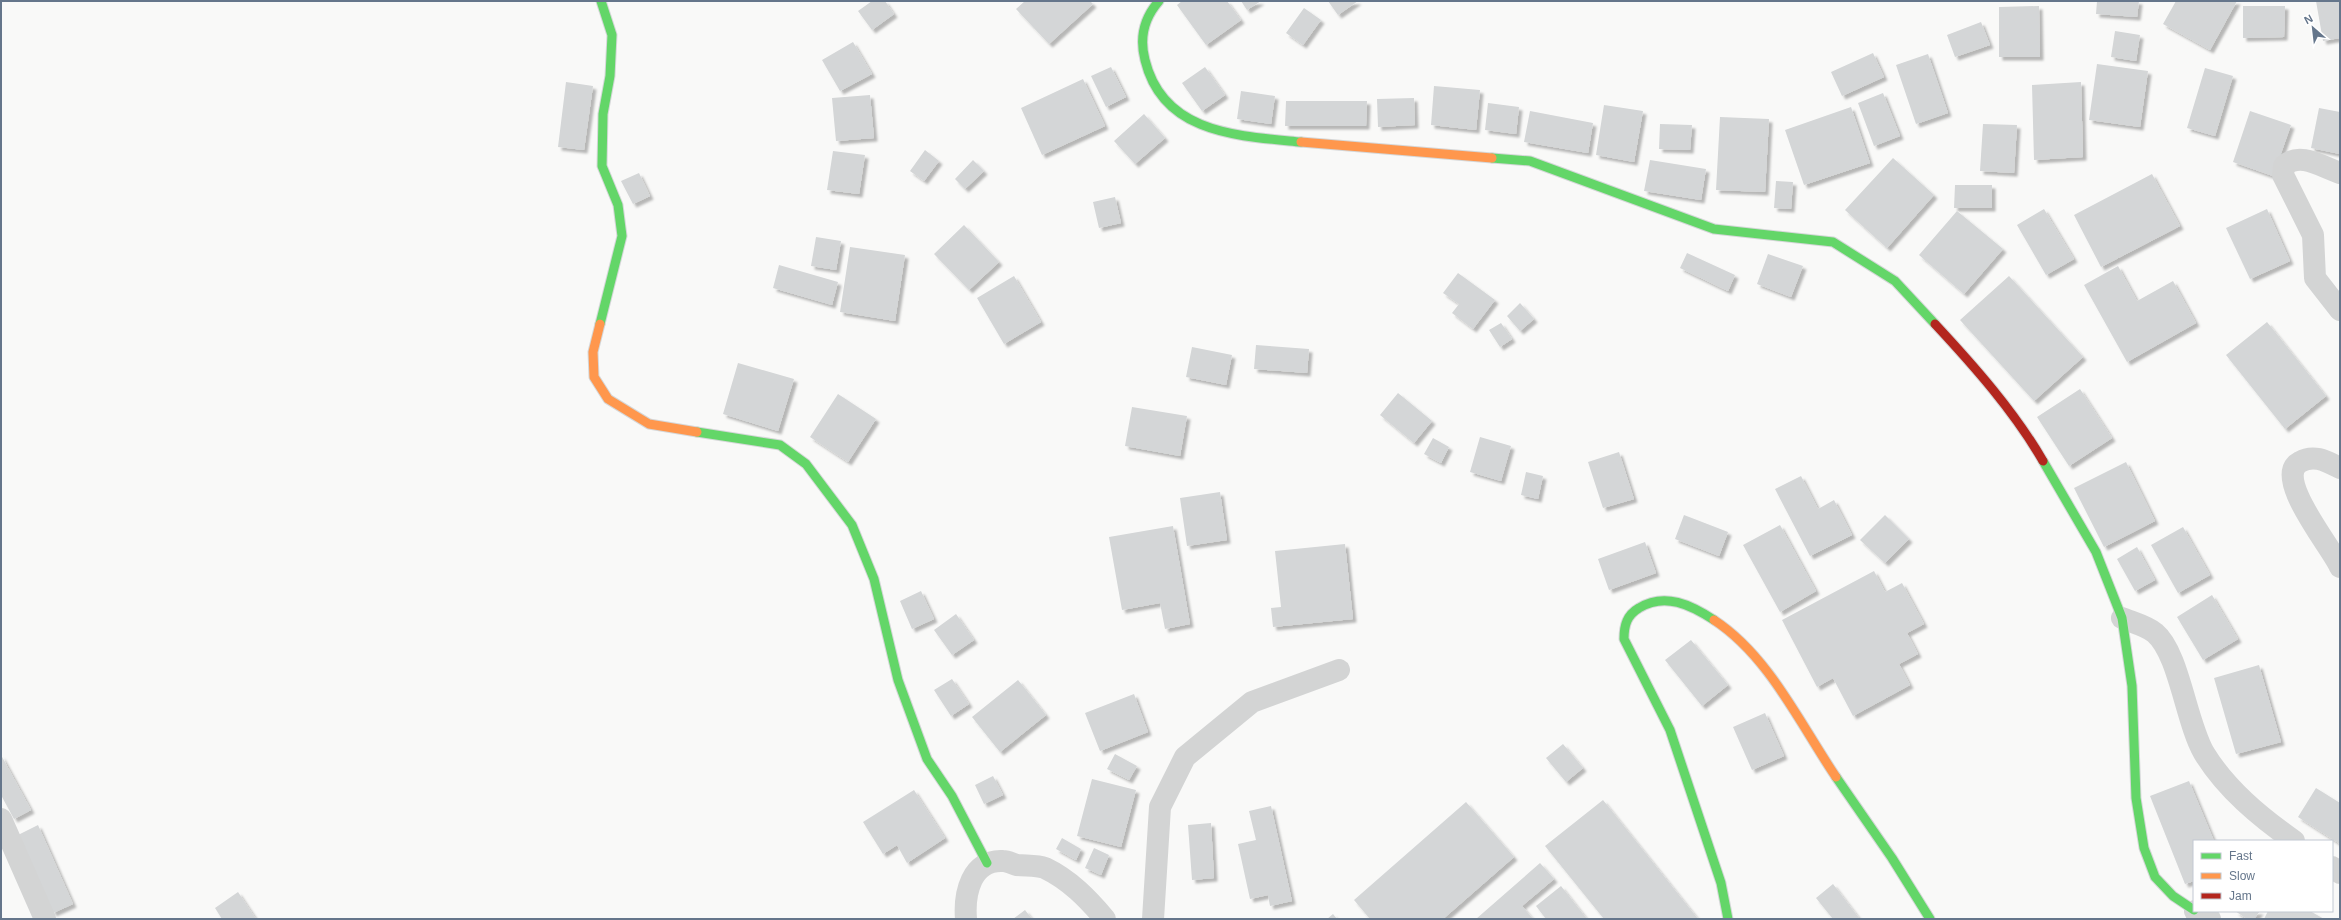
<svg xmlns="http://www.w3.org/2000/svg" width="2341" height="920" viewBox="0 0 2341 920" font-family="Helvetica,sans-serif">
  <defs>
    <filter id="shadow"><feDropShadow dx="3.5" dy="3.5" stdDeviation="1" flood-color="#0004"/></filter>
  </defs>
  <rect width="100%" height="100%" fill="#f9f9f8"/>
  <path fill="#d4d6d7" filter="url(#shadow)" d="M872,1H885L894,14L872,30L858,11Z
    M1025,1H1090L1093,4L1049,44L1016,9Z
    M1182,1H1227L1241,20L1206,45L1177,5Z
    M1241,1H1261L1247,10Z
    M1328,1H1358L1338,15Z
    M2097,1H2139L2137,17L2096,14Z
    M2176,1H2237L2210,50L2163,24Z
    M2316,1H2340V38L2323,41Z
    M2039,6L2040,57H1999V7Z
    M2243,6H2285L2284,37L2243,38Z
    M1304,8L1321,20L1303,45L1286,33Z
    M1981,22L1990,45L1955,57L1947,35Z
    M2115,31L2140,35L2136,61L2111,57Z
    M853,42L872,74L840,91L822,60Z
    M1873,53L1884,77L1842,96L1831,72Z
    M1928,54L1948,113L1916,124L1896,65Z
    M2097,64L2148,71L2140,127L2089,120Z
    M1111,67L1126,97L1106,107L1091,76Z
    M1205,67L1225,95L1202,111L1182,83Z
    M2205,68L2233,76L2215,136L2187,128Z
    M1083,79L1105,126L1042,155L1021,108Z
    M566,82L593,86L584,150L558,147Z
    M2081,82L2083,157L2034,160L2032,85Z
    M1434,86L1480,90L1476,130L1431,125Z
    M1241,91L1275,96L1271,124L1237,119Z
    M1883,93L1900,136L1874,146L1858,103Z
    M870,95L874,138L836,141L832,98Z
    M1414,98L1415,125L1378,127L1377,99Z
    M1286,101H1367L1366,126H1285Z
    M1488,103L1519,107L1516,134L1485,130Z
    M1604,105L1643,111L1634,162L1596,155Z
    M1851,107L1870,163L1804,185L1785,130Z
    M2319,108L2340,112V154L2311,148Z
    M1530,111L1593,123L1588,153L1524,142Z
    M2250,111L2291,125L2273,176L2233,162Z
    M1144,114L1165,138L1135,164L1114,141Z
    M1720,117L1769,119L1765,192L1716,190Z
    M1660,124L1692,125L1690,150L1659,149Z
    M1983,124L2017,125L2014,173L1980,171Z
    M925,150L939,161L924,181L910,171Z
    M833,151L865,155L859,194L827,190Z
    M1893,158L1934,195L1887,248L1845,210Z
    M973,160L984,171L965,189L955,179Z
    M1650,160L1706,169L1701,200L1644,191Z
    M639,173L650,196L633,204L621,181Z
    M2152,174L2180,226L2101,267L2074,215Z
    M1776,181L1793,182L1791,209L1774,208Z
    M1955,185H1992V208H1954Z
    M1115,197L1121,223L1099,228L1093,202Z
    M2044,209L2074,259L2046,275L2017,225Z
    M2267,209L2290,261L2250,279L2226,228Z
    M1957,211L2003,249L1964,294L1919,255Z
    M964,225L999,262L969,290L934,254Z
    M816,237L841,241L836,270L811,266Z
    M850,247L905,255L895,321L840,312Z
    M1687,253L1735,275L1728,291L1680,268Z
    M1768,254L1803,266L1791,297L1757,284Z
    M779,265L838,282L832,305L773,288Z
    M2118,266L2137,301L2173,281L2196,323L2127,362L2084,285Z
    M1458,273L1495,300L1473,329L1452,313L1459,304L1443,293Z
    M1014,276L1041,322L1004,344L977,298Z
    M2009,276L2083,357L2034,401L1960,320Z
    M1520,303L1534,319L1520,331L1507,316Z
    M2267,322L2326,396L2285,429L2226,355Z
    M1501,323L1512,339L1500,347L1489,330Z
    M1256,345L1309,349L1307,373L1254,369Z
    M1192,347L1232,355L1226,385L1186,377Z
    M738,363L794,379L778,431L723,414Z
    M2080,389L2112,438L2069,466L2037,417Z
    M1398,393L1432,421L1414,443L1380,415Z
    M838,394L876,419L848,462L810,437Z
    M1132,407L1187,416L1180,456L1125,446Z
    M1480,437L1511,446L1501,481L1470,472Z
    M1433,438L1449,447L1441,463L1424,454Z
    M1619,452L1634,499L1603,508L1588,462Z
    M2126,462L2155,521L2104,547L2074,488Z
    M1526,472L1543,476L1538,499L1521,495Z
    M1801,476L1818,509L1834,500L1852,535L1810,556L1775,489Z
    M1220,492L1227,540L1187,546L1180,498Z
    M1684,515L1728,532L1719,556L1675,539Z
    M1885,515L1909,539L1885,563L1860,540Z
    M1780,525L1816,591L1780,612L1743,545Z
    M1173,526L1190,624L1165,629L1160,603L1122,610L1109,537Z
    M2183,527L2210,575L2178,593L2151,545Z
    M1645,542L1656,573L1609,590L1598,559Z
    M1345,544L1353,619L1273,627L1271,608L1281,607L1275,551Z
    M2137,547L2155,580L2135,591L2117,559Z
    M1874,571L1885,592L1902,583L1924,624L1907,633L1918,654L1899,664L1910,685L1853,716L1833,678L1817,687L1782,620Z
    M921,591L934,619L912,629L900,601Z
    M2212,595L2238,639L2203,660L2177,617Z
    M956,614L974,640L952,655L934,630Z
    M1691,640L1728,685L1702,706L1665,660Z
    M2259,665L2281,742L2236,754L2214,678Z
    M952,679L969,704L951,716L934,690Z
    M1018,680L1046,715L1000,752L972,717Z
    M1134,694L1148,732L1100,751L1085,713Z
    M1765,713L1784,756L1752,770L1733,727Z
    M1563,744L1583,768L1566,782L1546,758Z
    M1115,754L1137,766L1129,780L1107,769Z
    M1,755L31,810L14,819L1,795Z
    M993,776L1003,795L984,804L975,785Z
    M1092,779L1136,790L1121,847L1077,836Z
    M2189,781L2214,841H2194V881L2185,884L2150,796Z
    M2316,788L2340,803V844L2298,817Z
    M914,790L945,838L907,863L897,845L883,854L863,822Z
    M1603,800L1698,919H1604L1545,846Z
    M1466,802L1514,857L1443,919H1370L1354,900Z
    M1271,806L1292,901L1270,906L1268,895L1250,899L1238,844L1256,840L1249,811Z
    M1211,823L1214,878L1192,880L1188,825Z
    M38,825L73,904L53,913L18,835Z
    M1062,838L1081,849L1076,860L1056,849Z
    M1094,848L1109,855L1101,875L1085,868Z
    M1540,863L1554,879L1522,906L1533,919H1476Z
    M1833,884L1859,918L1858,919H1833L1816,898Z
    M1561,886L1587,919H1546L1536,906Z
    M238,892L256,919H222L215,908Z
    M1025,910L1032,919H1013Z
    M2235,911H2260L2254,919H2247Z
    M2268,911H2310L2324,919H2264Z
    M1333,914L1337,919H1327Z"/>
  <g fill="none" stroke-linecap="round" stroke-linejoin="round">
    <g stroke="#d5d7d8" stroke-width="11">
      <path id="fast" d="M1159,1C1144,18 1139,37 1145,60C1163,134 1238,136 1301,142
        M1492,158L1530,161L1714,229L1833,242L1895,281L1935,324
        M600,324L622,236L618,205L602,166L603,114L610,76L612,35L601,1
        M697,432L780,445L806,464L852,525L874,579L898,680L927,759L952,796L987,863
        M2043,461L2096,552L2122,618L2132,686L2136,798L2144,848L2155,877L2173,896L2194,910
        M1714,620C1691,605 1665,592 1639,608C1627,615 1624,625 1624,639L1670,730L1721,883L1728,919
        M1836,777L1892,858L1930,919"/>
    </g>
    <g stroke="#d5d7d8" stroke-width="11">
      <path id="slow" d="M1301,142L1492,158
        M600,324L593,352L594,377L608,399L649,424L697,432
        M1714,620C1769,656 1800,724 1836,777"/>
    </g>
    <g stroke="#d5d7d8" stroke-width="11">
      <path id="jam" d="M1935,324C1974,366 2014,411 2043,461"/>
    </g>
    <path stroke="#d3d4d4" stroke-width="22" d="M2340,173C2322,167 2300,151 2284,166L2283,175L2313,235L2315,278L2340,310
      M2340,468C2326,461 2314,454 2300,462C2272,477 2333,549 2340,567
      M2122,618C2131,622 2147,626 2155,633C2179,653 2186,722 2204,753C2226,789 2260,817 2294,841
      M1,819L45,919
      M2332,867L2340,873
      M2195,911L2210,919
      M966,919C964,894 971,859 1003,861C1008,861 1013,864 1017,865C1026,866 1037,865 1045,868C1070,880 1088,899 1105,919
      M1153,919L1160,807L1185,757L1252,702L1339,670"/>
    <use href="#fast" stroke="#63d668" stroke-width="9"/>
    <use href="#slow" stroke="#ff974d" stroke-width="9"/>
    <use href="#jam" stroke="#b3261e" stroke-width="9"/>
  </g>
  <rect width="2341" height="920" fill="none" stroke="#65768b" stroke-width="4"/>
  <rect x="2193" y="840" width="140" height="72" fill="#ffffff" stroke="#c1c8d1"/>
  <rect x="2201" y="853" width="20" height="6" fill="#63d668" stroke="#c1c8d1"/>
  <text x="2229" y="860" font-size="12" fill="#65768b">Fast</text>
  <rect x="2201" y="873" width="20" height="6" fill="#ff974d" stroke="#c1c8d1"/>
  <text x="2229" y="880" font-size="12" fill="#65768b">Slow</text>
  <rect x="2201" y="893" width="20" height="6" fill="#b3261e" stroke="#c1c8d1"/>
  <text x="2229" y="900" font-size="12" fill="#65768b">Jam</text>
  <g transform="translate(2313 28) rotate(332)" stroke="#ffffff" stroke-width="3" paint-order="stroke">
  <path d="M0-3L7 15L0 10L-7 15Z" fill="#65768b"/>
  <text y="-6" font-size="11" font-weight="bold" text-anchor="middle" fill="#65768b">N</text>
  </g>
</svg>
